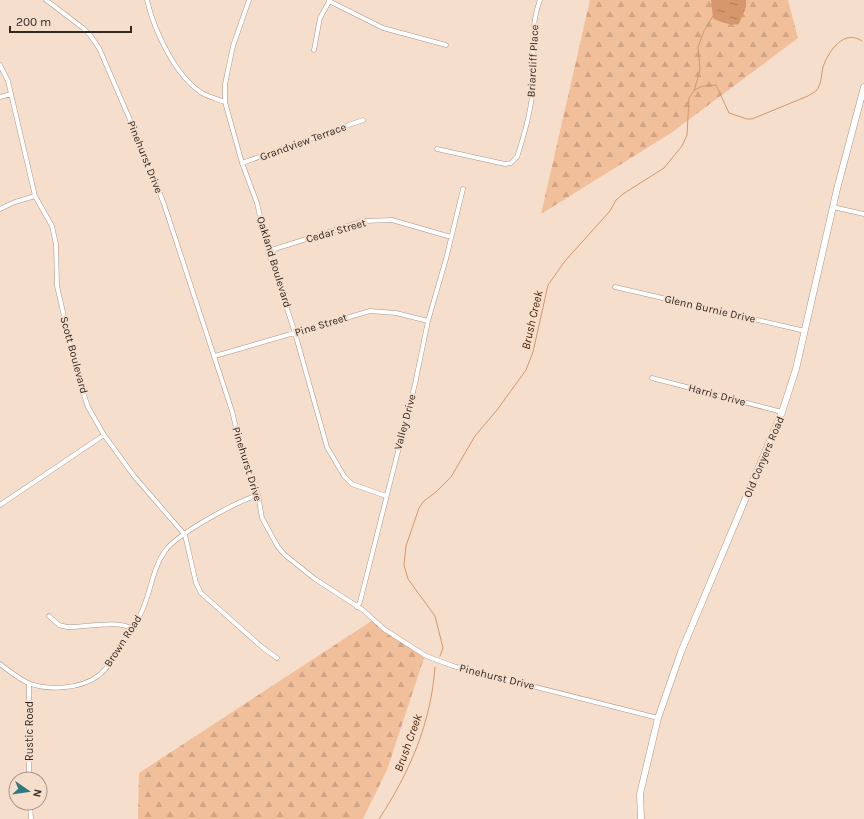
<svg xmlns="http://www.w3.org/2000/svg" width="864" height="819" viewBox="0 0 864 819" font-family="Karla,sans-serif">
  <defs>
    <pattern id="forest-firs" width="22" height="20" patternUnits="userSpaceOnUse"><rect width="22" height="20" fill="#f2bf9b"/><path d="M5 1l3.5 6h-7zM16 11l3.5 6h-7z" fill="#d0a485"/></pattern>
    <pattern id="water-ripples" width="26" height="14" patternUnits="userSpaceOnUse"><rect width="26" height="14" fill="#d5976b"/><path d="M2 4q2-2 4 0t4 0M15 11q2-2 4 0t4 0" fill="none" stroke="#ad7b58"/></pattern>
  </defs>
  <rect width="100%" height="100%" fill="#f6decd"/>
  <path fill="url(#forest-firs)" d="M590,0H788L798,38L671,133L541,214Z
    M373,620L425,655L387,770L363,819H138L139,773Z"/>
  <path fill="url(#water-ripples)" d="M711,0H746V7L739,24C732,26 719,22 713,18Z"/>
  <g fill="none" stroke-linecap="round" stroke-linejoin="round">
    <path stroke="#d5976b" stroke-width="1" d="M694,90L703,86L716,85L729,113L747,119H752L808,96C810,94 814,93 816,91C822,84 821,75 823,67C828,52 844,28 862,41
      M440,656L443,648L435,616L408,579L404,565L406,546L419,508L423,502L437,491L451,477L475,436L497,410L526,370L533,352L548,285L565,261L610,211L616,200L623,194L664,168L682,146L687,135L689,98L694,91L700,70L698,47L704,31L713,16
      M379,819C410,772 431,723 435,667"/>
    <g stroke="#ac9586" stroke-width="5">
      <path id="street" d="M46,0L83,28L90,35L99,48L143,150L164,204L232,411L238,436L258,495L262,518L278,547L285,555L315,579L363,610L384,629L426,656L453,666L658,718
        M147,0C154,30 175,76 202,93C209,97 217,99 225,102
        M249,0L233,46L225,84V102L242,163L257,203L268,251L295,333L327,447L344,476L352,484L386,496
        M329,1L383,28L446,45
        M314,50L320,18L330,0
        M0,65L8,81L35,196L52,226L56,244L57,286L78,377L88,407L104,435L134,476L185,535L196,583L201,593L263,648L277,658
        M0,97L11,94
        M437,149L505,164L511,163L517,157C524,136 532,107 533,85C535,54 529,30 540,0
        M242,163L363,120
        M833,207L864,214
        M0,209L15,202L35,196
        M268,251L364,221L392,220L451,237
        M615,287L805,331
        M215,356L370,311L396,313L428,321
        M652,378L782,412
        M0,505L104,435
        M357,607L360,602L415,384L428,321L446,259L463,189
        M49,616L59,625L67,627C84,628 119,619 132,629
        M0,664C9,671 18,678 28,683C49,691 80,689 98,676C110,667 118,651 126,639C131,631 137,622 141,613C151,593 152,569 165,551C178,533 236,502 258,495
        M29,683V779
        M30,803L31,819"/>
    </g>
    <g stroke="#ac9586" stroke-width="7">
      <path id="secondary" d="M641,819L640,794L658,718L681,652L782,412L796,369L837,189L864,87"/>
    </g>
    <use href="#street" stroke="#fff" stroke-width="4"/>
    <use href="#secondary" stroke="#fff" stroke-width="6"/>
  </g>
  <g text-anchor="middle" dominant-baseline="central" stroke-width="4" stroke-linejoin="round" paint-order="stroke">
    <g font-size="11" fill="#322822" stroke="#f6decd">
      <text transform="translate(533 61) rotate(-87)">Briarcliff Place</text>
      <text transform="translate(303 142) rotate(-20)">Grandview Terrace</text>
      <text transform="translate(145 157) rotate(68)">Pinehurst Drive</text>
      <text transform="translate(336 231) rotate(-16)">Cedar Street</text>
      <text transform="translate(274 262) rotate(73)">Oakland Boulevard</text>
      <text transform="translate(710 309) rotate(13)">Glenn Burnie Drive</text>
      <text transform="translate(321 325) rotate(-17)">Pine Street</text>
      <text transform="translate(74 355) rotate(75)">Scott Boulevard</text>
      <text transform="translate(717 395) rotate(15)">Harris Drive</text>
      <text transform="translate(405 422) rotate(-75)">Valley Drive</text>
      <text transform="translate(764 457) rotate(-67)">Old Conyers Road</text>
      <text transform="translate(247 464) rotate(73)">Pinehurst Drive</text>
      <text transform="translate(123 641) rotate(-57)">Brown Road</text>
      <text transform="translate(497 677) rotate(14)">Pinehurst Drive</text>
      <text transform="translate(29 731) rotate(-90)">Rustic Road</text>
    </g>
    <g font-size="12" font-style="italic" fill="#4b2300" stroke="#f6decd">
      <text transform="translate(532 320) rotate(-77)">Brush Creek</text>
      <text transform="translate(408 743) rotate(-70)">Brush Creek</text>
    </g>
  </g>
  <g transform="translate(28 791) rotate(103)"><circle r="19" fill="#f6decd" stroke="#a89589"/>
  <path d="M0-3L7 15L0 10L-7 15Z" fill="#317981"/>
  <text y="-6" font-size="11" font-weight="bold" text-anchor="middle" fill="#322822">N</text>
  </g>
  <path d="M10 26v6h121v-6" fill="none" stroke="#322822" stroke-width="2"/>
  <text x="16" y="26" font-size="12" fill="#322822" stroke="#f6decd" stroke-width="3" paint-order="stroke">200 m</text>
</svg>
